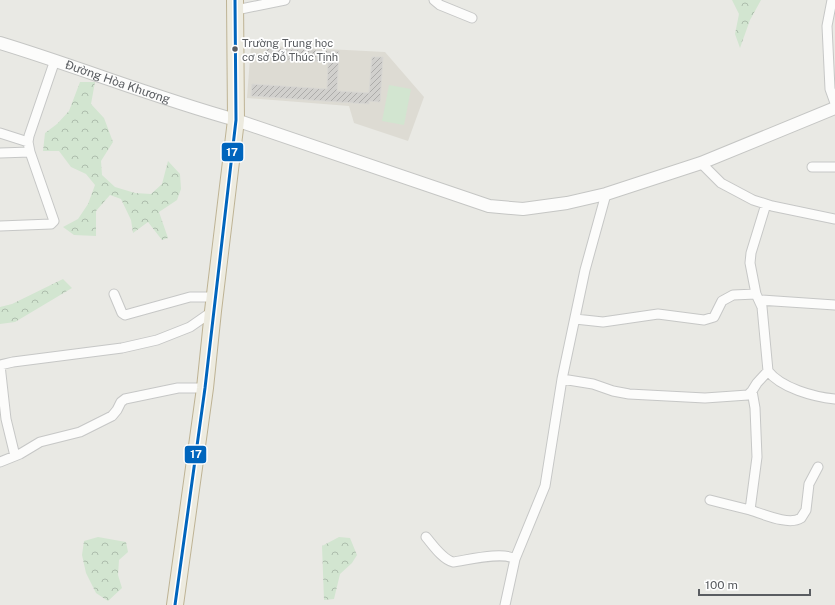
<svg xmlns="http://www.w3.org/2000/svg" width="835" height="605" viewBox="0 0 835 605" font-family="'Public Sans',sans-serif">
  <defs>
    <pattern id="forest-crowns" width="20" height="18" patternUnits="userSpaceOnUse"><rect width="20" height="18" fill="#d2e5d0"/><path d="M2 6a3 3 0 1 1 6 0M12 15a3 3 0 1 1 6 0" fill="none" stroke="#adbdac"/></pattern>
    <pattern id="building-hatch" width="6" height="6" patternUnits="userSpaceOnUse"><rect width="6" height="6" fill="#d1d0cd"/><path d="M-1 1l2-2M0 6l6-6M5 7l2-2" fill="none" stroke="#adacaa"/></pattern>
  </defs>
  <rect width="100%" height="100%" fill="#e9e9e4"/>
  <path fill="#dddbd3" d="M251,45L385,52L424,97L408,141L354,123L349,106L247,98Z"/>
  <path fill="url(#forest-crowns)" d="M732,0H761L750,20L740,48L735,34L739,14Z
    M80,82H95L91,104L104,118L113,142L101,161L102,175L115,187L135,193L151,194L162,184L168,161L180,174L181,189L177,200L159,212L168,238L162,240L148,222L133,233L131,220L121,199L110,195L96,211V236L74,235L63,227L78,219L88,204L95,185L86,174L71,167L59,151H43L45,133L57,124L69,111Z
    M63,279L72,288L15,322L0,324V307L12,304Z
    M98,537L126,542L128,552L119,560L118,575L122,588L108,601L96,593L86,573L82,555L84,541Z
    M339,537L350,538L357,555L352,563L340,574L334,599L324,600L322,546Z"/>
  <path fill="#d2e5d0" d="M389,85L411,89L404,125L382,121Z"/>
  <path fill="url(#building-hatch)" stroke="#d8d7d3" d="M266,48L339,51L337,91L369,93L372,57H383L380,102L369,101V104L251,96L252,84L327,89L328,62L266,59Z"/>
  <g fill="none" stroke-linecap="round" stroke-linejoin="round">
    <g stroke="#c6c7c6" stroke-width="11">
      <path id="street" d="M434,0L440,5L472,18
        M832,0L827,26L830,89L835,103
        M236,10L285,0
        M0,133L28,142
        M0,153L30,152
        M701,163L721,183L753,200L772,206L835,219
        M812,167H835
        M766,204L751,253L750,263L756,294L762,307L768,371C781,388 814,397 835,399
        M0,226L51,224L54,221L30,152L28,142L29,136L55,60
        M114,294L122,313L125,315L190,297H214
        M760,300L835,305
        M575,319L603,322L658,314L704,320L714,317L722,301L733,295L756,294
        M0,365L13,362L122,348L157,340L190,327L213,311
        M0,365L6,419L15,456
        M562,379L593,384L613,391L629,394L705,398L748,395L752,391L757,383L768,371
        M752,391L755,408L757,457L750,510C763,514 789,526 801,518L806,510L809,484L818,467
        M0,462L20,454L40,442L80,432L112,416L117,410L121,402L125,399L178,388H205
        M710,500L750,510
        M426,537C433,545 442,559 453,562C468,560 503,551 515,559
        M505,605L515,559L545,486L562,379L585,270L606,194"/>
    </g>
    <g stroke="#c5c6c4" stroke-width="14">
      <g id="secondary">
        <path id="s1" d="M0,43C79,67 156,98 236,120L489,206L523,209L567,203L606,194L701,163L835,108"/>
      </g>
    </g>
    <g stroke="#beb394" stroke-width="18">
      <path id="highway" d="M175,605L205,388L213,311L236,120L235,0"/>
    </g>
    <use href="#street" stroke="#fcfcfb" stroke-width="9"/>
    <use href="#secondary" stroke="#fcfcfb" stroke-width="12"/>
    <use href="#highway" stroke="#edebe0" stroke-width="16"/>
    <g stroke="#fff" stroke-width="6">
      <path id="bus-1" d="M175,605L205,388L236,120L235,0"/>
    </g>
    <use href="#bus-1" stroke="#0065bd" stroke-width="3"/>
  </g>
  <circle fill="#5a5d61" stroke="#fff" stroke-width="1.5" cx="235" cy="49" r="3.5"/>
  <g text-anchor="middle" dominant-baseline="central" stroke-width="3.5" stroke-linejoin="round" paint-order="stroke">
    <g font-size="11" fill="#5a5d61" stroke="#fff" text-anchor="start">
      <text x="242" y="43">Trường Trung học<tspan x="242" dy="14">cơ sở Đỗ Thúc Tịnh</tspan></text>
    </g>
    <g font-size="12" fill="#5a5d61" stroke="#fff">
      <text stroke="none"><textPath href="#s1" startOffset="124">Đường Hòa Khương</textPath></text>
    </g>
  </g>
  <g stroke="#fff" stroke-width="1.5">
    <rect x="221" y="142" width="23" height="20" rx="4" fill="#0065bd"/>
    <rect x="184" y="445" width="23" height="19" rx="4" fill="#0065bd"/>
  </g>
  <g font-size="11" text-anchor="middle" font-weight="bold" fill="#fff">
    <text x="232" y="156">17</text>
    <text x="196" y="458">17</text>
  </g>
  <path d="M699 589v6h111v-6" fill="none" stroke="#5a5d61" stroke-width="2"/>
  <text x="705" y="589" font-size="12" fill="#5a5d61" stroke="#ffffff" stroke-width="3" paint-order="stroke">100 m</text>
</svg>
